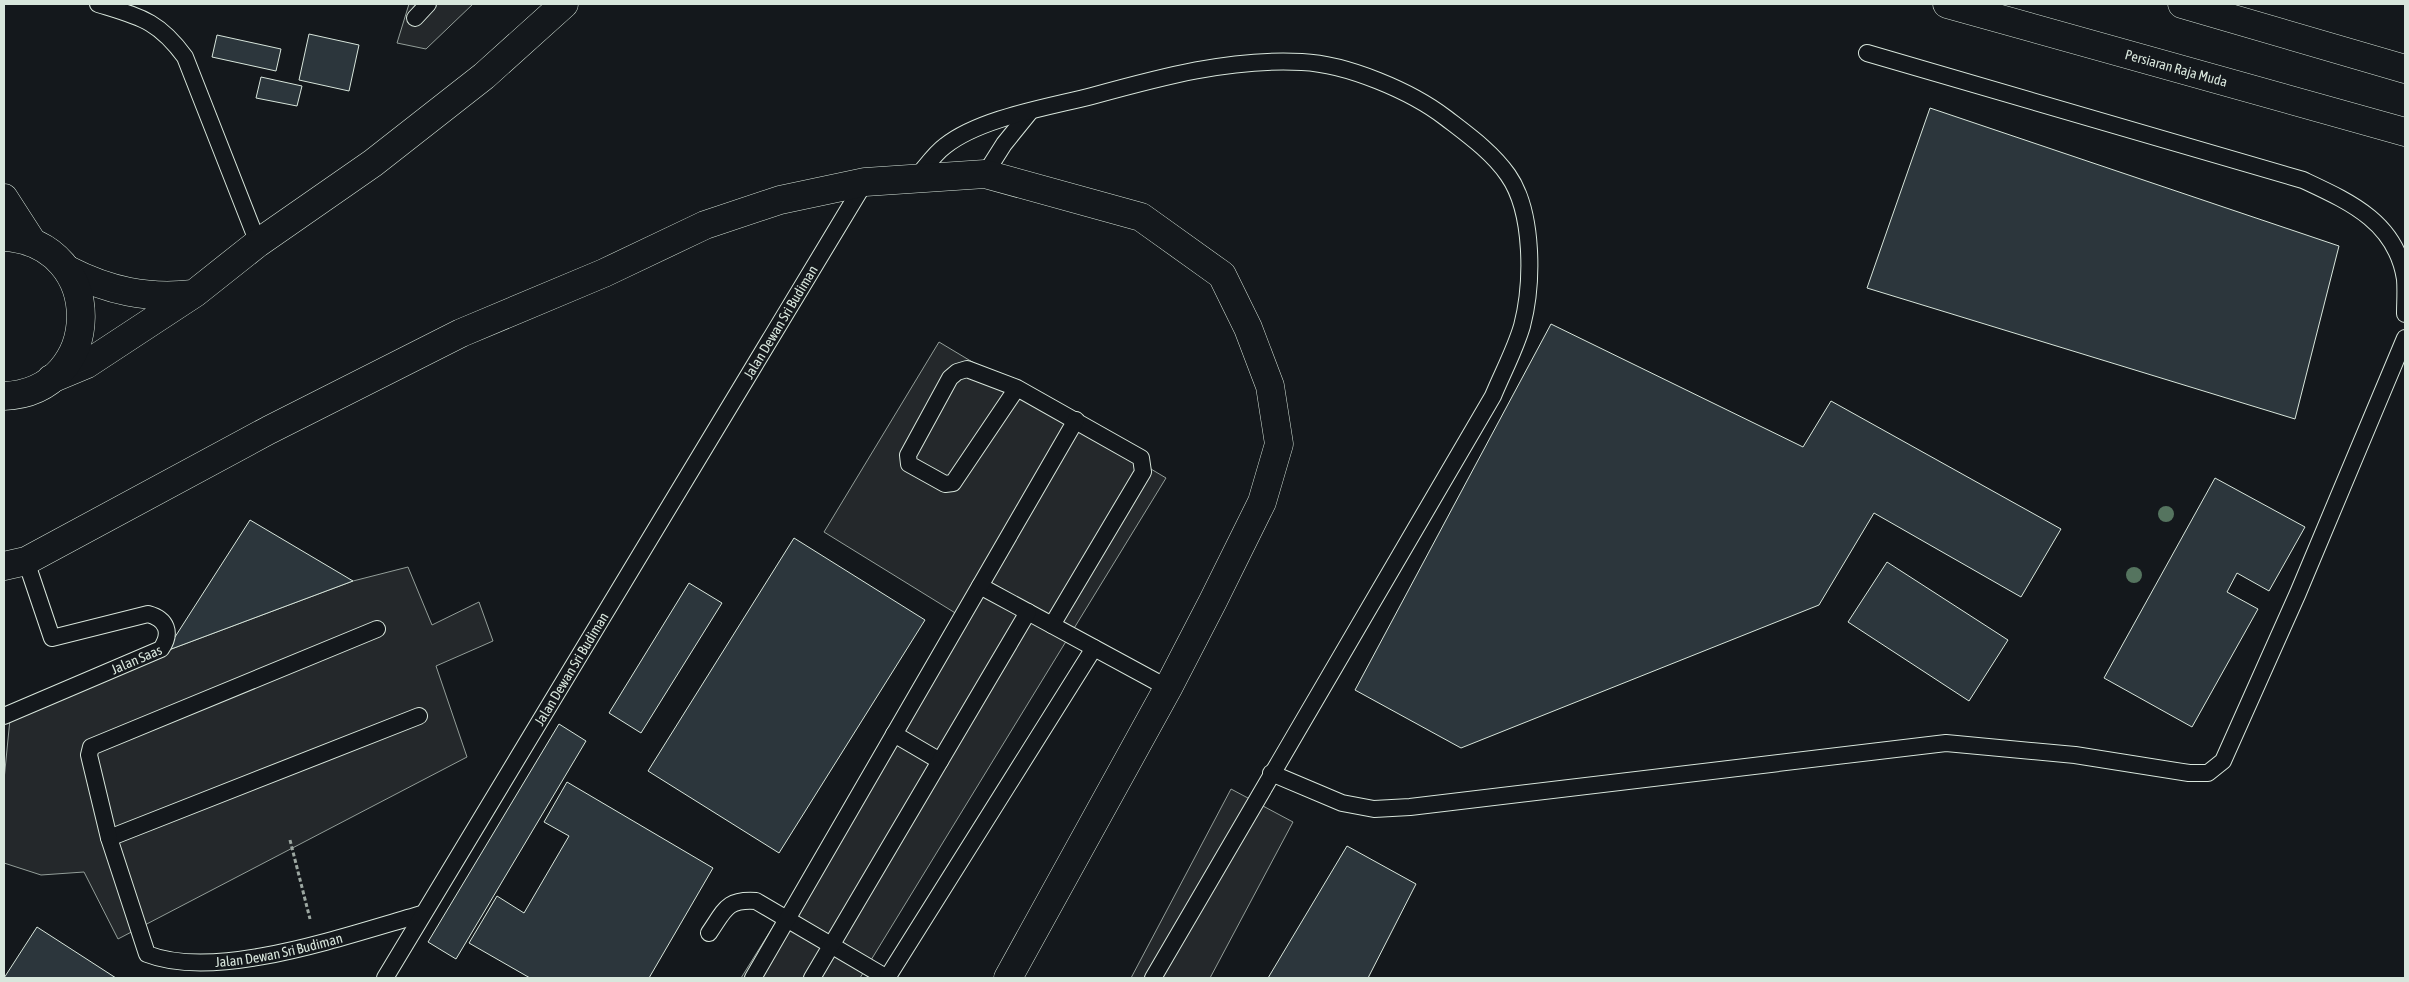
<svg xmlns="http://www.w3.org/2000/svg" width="2409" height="982" viewBox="0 0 2409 982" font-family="'Asap Condensed',sans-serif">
  <rect width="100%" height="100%" fill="#14181c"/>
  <path fill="#24282b" stroke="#939e99" d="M409,4H473L426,49L397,43Z
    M939,342L1166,478L860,978H741L965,619L824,532Z
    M408,567L432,625L479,602L493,641L436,666L467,757L118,939L84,872L41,875L4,863V780L10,719L166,651L353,581Z
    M1231,789L1293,822L1210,978H1131Z"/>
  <path fill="#2c363c" stroke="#d8e6dc" d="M309,34L359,45L349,91L299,80Z
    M217,35L281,49L276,71L212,57Z
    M261,77L302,86L297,106L256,98Z
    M1930,108L2339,246L2295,419L1867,288Z
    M1551,324L1803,447L1831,401L2061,529L2021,597L1874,513L1819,605L1461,748L1355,690Z
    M2215,478L2305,527L2269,591L2237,573L2227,592L2258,609L2192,727L2104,678Z
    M250,520L353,581L166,651Z
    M794,538L925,620L779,853L648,771Z
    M1887,562L2008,640L1969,701L1848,622Z
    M689,583L722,603L641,733L609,713Z
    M559,724L586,741L456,959L428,942Z
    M567,782L713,868L649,978H530L469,943L497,896L524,913L569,836L544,822Z
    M1347,846L1416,884L1368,978H1268Z
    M37,927L116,978H4Z"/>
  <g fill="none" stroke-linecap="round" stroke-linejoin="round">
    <g stroke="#d8e6dc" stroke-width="18">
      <g id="lane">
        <path d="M98,4C140,17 158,20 185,57L258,243"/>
        <path d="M415,18L428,4"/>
        <path d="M1867,53L2303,180C2350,202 2396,222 2405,279C2406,291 2405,303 2405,314"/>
        <path d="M985,174L1004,144L1029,113"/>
        <path d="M915,179C925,168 934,154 945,146C980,118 1049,107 1092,96C1161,77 1231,58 1302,62C1347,64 1411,91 1446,118C1468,135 1492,152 1508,175C1534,212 1533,284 1522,326C1515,350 1502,374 1493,396L1153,978"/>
        <path d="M1017,388L967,369L957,372L950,378L908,455L909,464L945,484L953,483L1017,388L1141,458L1143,472L1052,625"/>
        <path d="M980,586L1168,688"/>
        <path id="s1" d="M4,716L161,649C172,633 167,619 148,614L52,638L26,561"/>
        <path id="s2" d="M419,716L109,838L147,954C218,982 350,934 422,914"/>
        <path d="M894,734L940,761"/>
        <path d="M1271,773L1342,803L1374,809L1410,807L1946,743L2075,755L2189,773H2208L2223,761L2298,593L2405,338"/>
        <path d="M109,838L89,755L91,747L377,629"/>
        <path d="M709,933C725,910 726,899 756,901L887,978"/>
        <path id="s3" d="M385,978L865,182"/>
        <path d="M753,978L1076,420"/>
        <path d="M812,978L1028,612"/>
        <path d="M887,978L1094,648"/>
      </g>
    </g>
    <g stroke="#d8e6dc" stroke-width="29">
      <path id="street" d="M68,270C109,291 147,299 193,294
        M51,379L87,364L195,293L258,243L373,163L484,76L564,4"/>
    </g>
    <g stroke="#d8e6dc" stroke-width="29">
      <path id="secondary" d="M4,198L33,243
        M4,237C108,243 105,392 4,396
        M4,566L26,561L269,430L461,333L604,273L705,225L780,200L865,182L985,174L1141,217L1222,275L1248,328L1270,386L1279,444L1262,502L1213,601L1168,688L1008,978"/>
    </g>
    <g stroke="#d8e6dc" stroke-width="29">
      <g id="primary">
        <path id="s4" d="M1947,4L2405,132"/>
        <path d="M2182,4L2405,69"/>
      </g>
    </g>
    <path stroke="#9da8a2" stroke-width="3" stroke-dasharray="4 2.5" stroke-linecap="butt" d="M290,840L310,919"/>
    <use href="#lane" stroke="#14181c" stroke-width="16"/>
    <use href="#street" stroke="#14181c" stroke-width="28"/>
    <use href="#secondary" stroke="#14181c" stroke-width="28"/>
    <use href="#primary" stroke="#14181c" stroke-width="28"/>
  </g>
  <g fill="#55745f">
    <circle cx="2166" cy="514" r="8"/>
    <circle cx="2134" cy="575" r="8"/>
  </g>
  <g text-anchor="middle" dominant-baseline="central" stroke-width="4" stroke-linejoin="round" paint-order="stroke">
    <g font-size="14" fill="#d8e6dc" stroke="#14181c">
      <text stroke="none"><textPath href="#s4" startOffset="238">Persiaran Raja Muda</textPath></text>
      <text stroke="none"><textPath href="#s3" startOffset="766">Jalan Dewan Sri Budiman</textPath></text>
      <text stroke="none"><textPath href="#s1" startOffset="144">Jalan Saas</textPath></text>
      <text stroke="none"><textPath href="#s3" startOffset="361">Jalan Dewan Sri Budiman</textPath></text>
      <text stroke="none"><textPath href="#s2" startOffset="589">Jalan Dewan Sri Budiman</textPath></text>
    </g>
  </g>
  <rect width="2409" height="982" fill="none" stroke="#d8e6dc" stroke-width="10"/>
</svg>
